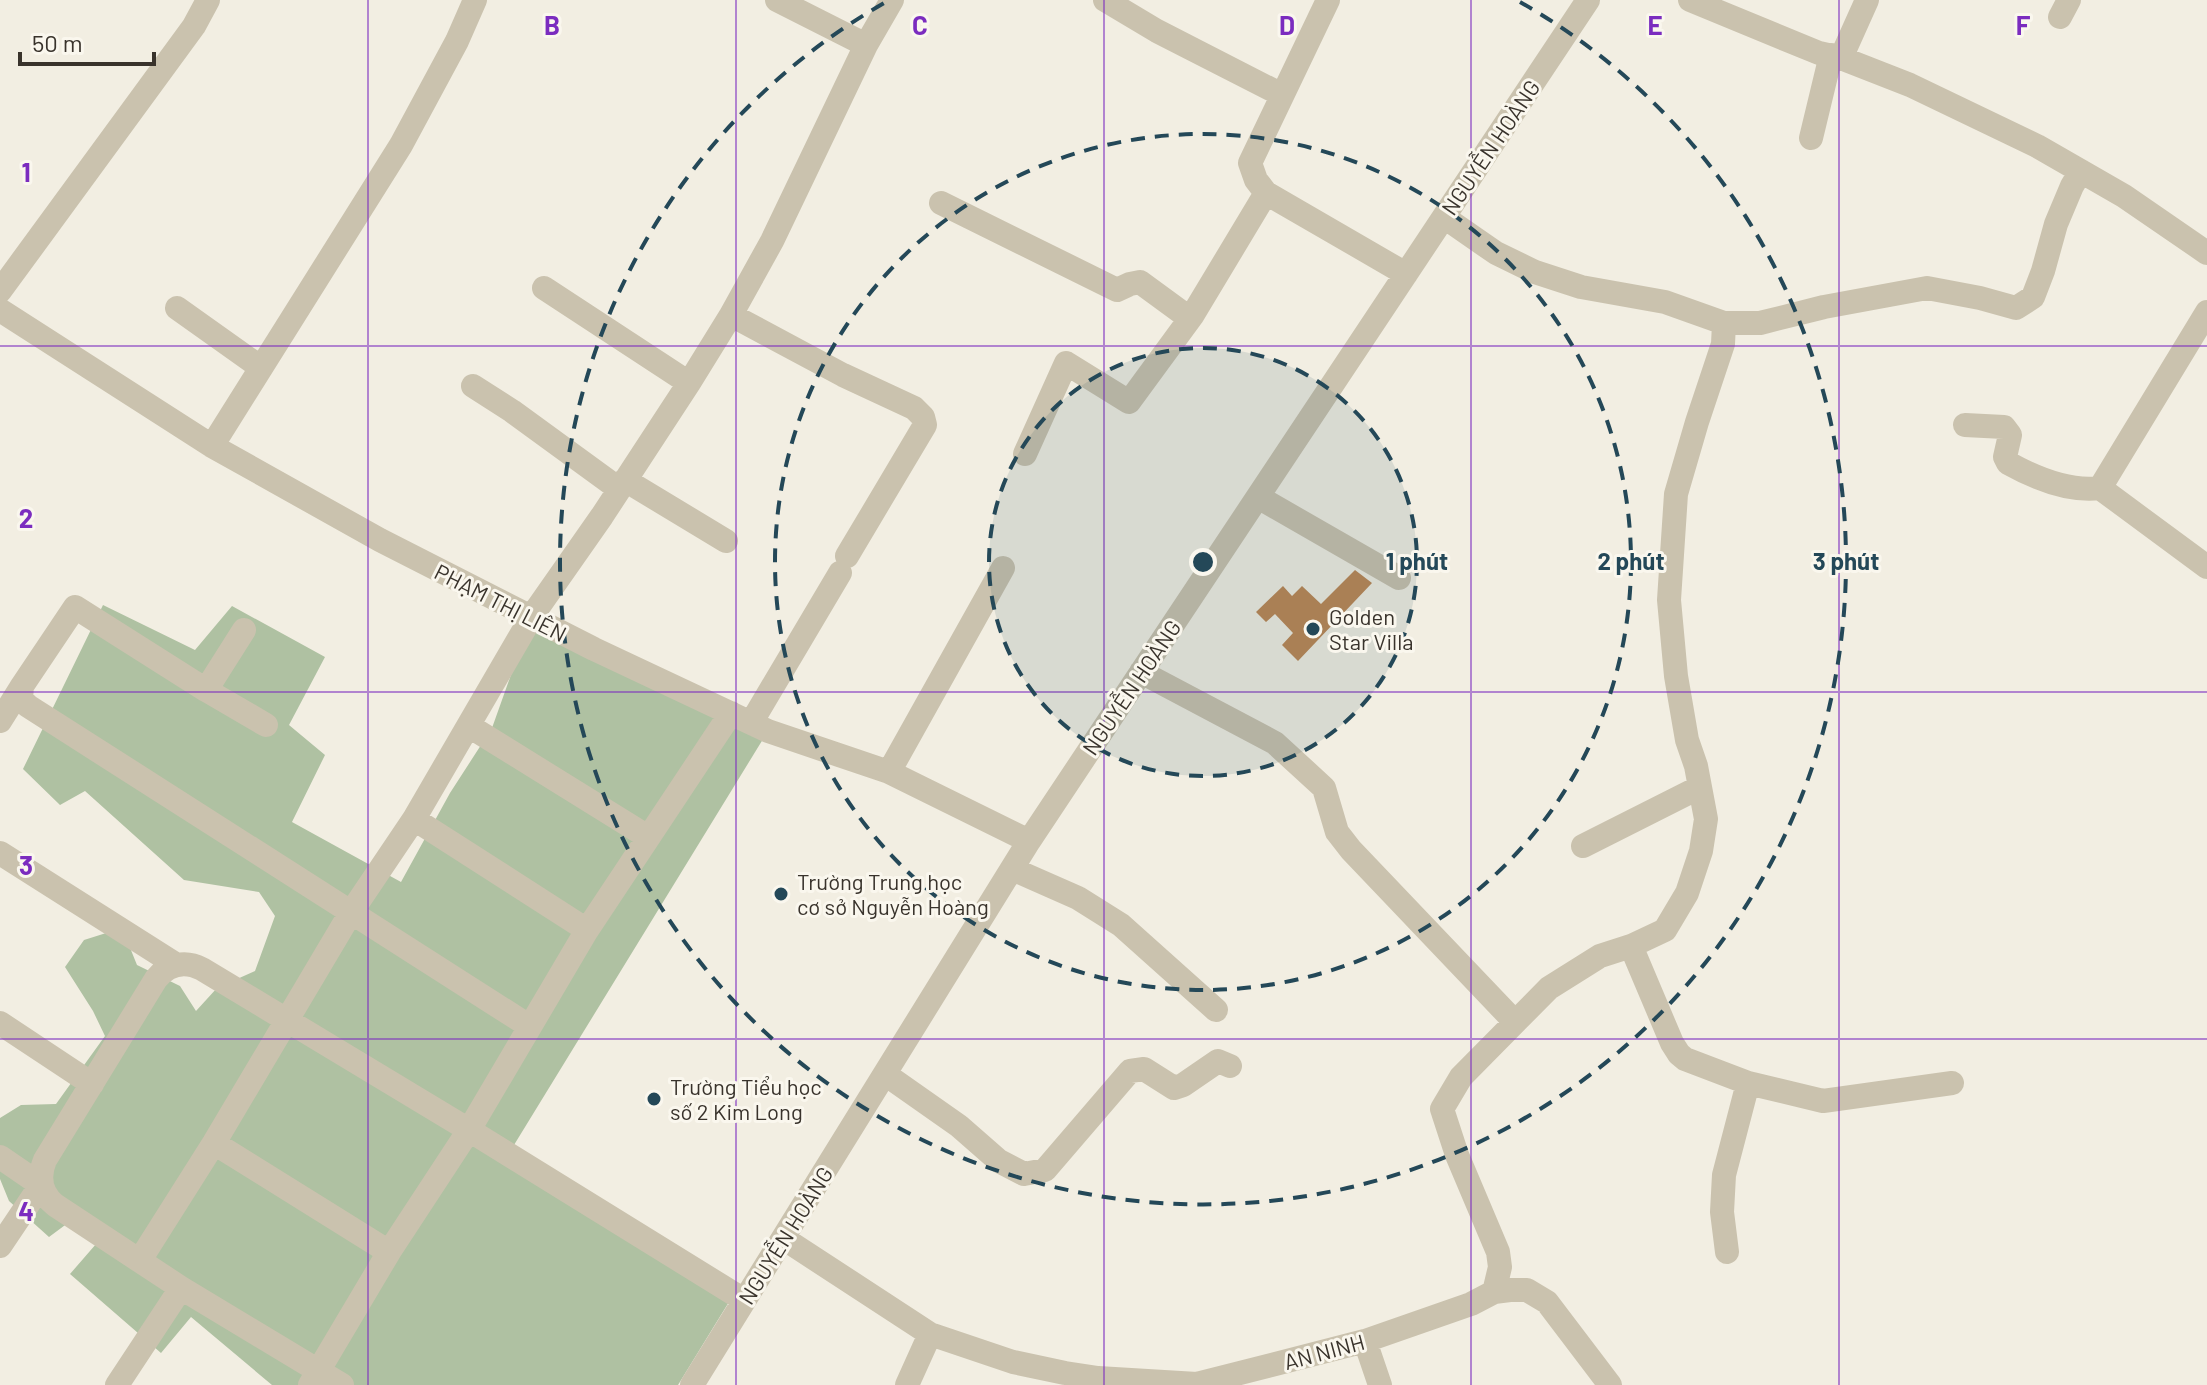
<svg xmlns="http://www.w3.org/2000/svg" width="2207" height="1385" viewBox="0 0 2207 1385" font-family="Barlow,sans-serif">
  <rect width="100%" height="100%" fill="#f2eee2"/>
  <path fill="#afc1a2" d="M103,605L195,650L232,606L325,657L289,725L325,755L292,822L401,882L450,793L492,728L532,616L768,731L506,1158L732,1297L678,1385H272L191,1317L161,1353L70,1274L103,1236L80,1214L49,1237L9,1201L0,1179V1118L21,1105L56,1104L105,1036L93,1011L65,967L84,940L122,928L137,965L180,986L196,1011L217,988L255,971L275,916L259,892L184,880L85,791L60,805L23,769Z"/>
  <path fill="#bd8855" d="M1355,570L1372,583L1298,661L1282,645L1293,633L1275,614L1266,622L1256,612L1283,586L1292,596L1302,586L1321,604Z"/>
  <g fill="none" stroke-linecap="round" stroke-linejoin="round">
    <path stroke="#cac2ae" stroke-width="24" d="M777,0L866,45
      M1105,0L1157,31L1282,95
      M1328,0L1250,163L1256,180L1266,193L1406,274
      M1690,0L1819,53L1841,58L1910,85L2037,146L2124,196L2207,253
      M2060,17L2069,0
      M1841,58L1867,0
      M1811,138L1831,55
      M941,203L1117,290L1130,284L1140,282L1181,312L1192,316L1266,193
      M1444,217L1496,253L1535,272L1581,287L1665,302L1724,323L1723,344L1697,422L1676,494L1669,600L1676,676L1687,740L1696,766L1706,819L1701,851L1687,893L1665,930L1631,946L1600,956L1549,988L1461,1077L1442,1109L1457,1155L1498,1252L1500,1267L1494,1292
      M544,288L689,383
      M0,291L194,26L208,0
      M177,308L260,367
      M0,310L212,446L380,540L594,649L768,731L889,772L1029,841
      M731,315L843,375L914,408L923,417L925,425L847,556
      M1724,323H1760L1824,307L1927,288L1980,298L2016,308L2033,297L2043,271L2056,224L2072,186L2081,171
      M473,386L512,411L619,489
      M1965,425L2004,427L2010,435L2005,457L2008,463C2035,478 2069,492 2100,488L2207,567
      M212,446L401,145L457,41L475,0
      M1025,454L1066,363L1129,402L1192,316
      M625,480L726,541
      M2100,488L2207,312
      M1258,497L1399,578
      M244,630L206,690L75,607L22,686L21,699L28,706L529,1026
      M1141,672L1275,743L1324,788L1337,832L1351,850L1514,1021
      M206,690L266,725
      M0,721L22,686
      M751,723L840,573
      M469,726L648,837
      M889,772L1003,568
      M414,819L587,930
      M1583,846L1700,787
      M0,853L175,964
      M1012,869L1078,898L1121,925L1216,1010
      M1631,946L1672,1043L1679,1054L1685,1059L1748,1083L1823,1101L1952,1083
      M0,1023L92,1084
      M885,1074L959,1126L999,1161L1024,1174L1045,1170L1130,1071L1144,1069L1174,1088L1183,1085L1218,1061L1230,1066
      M214,1143L389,1252
      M0,1157L41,1185L0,1246
      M783,1238L930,1334L1013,1362L1065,1373L1098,1378L1197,1384L1365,1341L1471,1304L1494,1292L1510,1290H1527L1547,1302L1610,1385
      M1727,1252L1722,1212L1724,1175L1748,1083
      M140,1260L214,1143L350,914L414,819L532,616L602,516L689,383L731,315L772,241L866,45L892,0
      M1365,1341L1380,1385
      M117,1385L181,1288
      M310,1385L389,1252L469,1130L587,930L731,713
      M342,1385L181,1288L55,1205C40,1193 38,1177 45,1160L156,979C168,964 185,960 202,969L469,1130L744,1300
      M692,1385L1029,841L1588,0
      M907,1385L930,1334"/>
  </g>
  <path fill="none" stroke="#7b2cbf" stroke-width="2" stroke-opacity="0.55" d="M368,0V1385M736,0V1385M1104,0V1385M1471,0V1385M1839,0V1385M0,346H2207M0,692H2207M0,1039H2207"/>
  <circle cx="1203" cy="562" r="214" fill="#244858" fill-opacity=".12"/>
  <g fill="none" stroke="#244858" stroke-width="4" stroke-dasharray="14 10">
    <circle cx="1203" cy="562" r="214"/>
    <circle cx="1203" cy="562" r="428"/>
    <path d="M1520 2A643 643 0 1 1 886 2"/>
  </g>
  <g fill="#244858" stroke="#faf7ee" stroke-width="3">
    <circle cx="1313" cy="629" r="8"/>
    <circle cx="781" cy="894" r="8"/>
    <circle cx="654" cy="1099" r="8"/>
  </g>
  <g text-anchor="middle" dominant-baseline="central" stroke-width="6" stroke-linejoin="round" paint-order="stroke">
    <g font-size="22" fill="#39332c" stroke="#faf7ee">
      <text transform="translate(1490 147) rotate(-56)">NGUYỄN HOÀNG</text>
      <text transform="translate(501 602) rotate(27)">PHẠM THỊ LIÊN</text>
      <text transform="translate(1131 687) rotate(-56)">NGUYỄN HOÀNG</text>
      <text transform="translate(785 1235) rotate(-58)">NGUYỄN HOÀNG</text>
      <text transform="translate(1324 1351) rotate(-15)">AN NINH</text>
    </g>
    <g font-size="22" fill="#39332c" stroke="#faf7ee" text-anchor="start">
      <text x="1329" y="616">Golden<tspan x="1329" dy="25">Star Villa</tspan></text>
      <text x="797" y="881">Trường Trung học<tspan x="797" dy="25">cơ sở Nguyễn Hoàng</tspan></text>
      <text x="670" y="1086">Trường Tiểu học<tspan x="670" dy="25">số 2 Kim Long</tspan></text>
    </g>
  </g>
  <g font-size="26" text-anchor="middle" font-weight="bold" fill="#7b2cbf" stroke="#faf7ee" stroke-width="6" stroke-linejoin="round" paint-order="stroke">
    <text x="552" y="35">B</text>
    <text x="920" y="35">C</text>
    <text x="1287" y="35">D</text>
    <text x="1655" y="35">E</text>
    <text x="2023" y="35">F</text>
    <text x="26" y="182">1</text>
    <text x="26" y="528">2</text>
    <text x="26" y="875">3</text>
    <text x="26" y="1221">4</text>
  </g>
  <circle cx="1203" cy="562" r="12" fill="#244858" stroke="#faf7ee" stroke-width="4"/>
  <g font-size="24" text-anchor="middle" font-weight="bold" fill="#244858" stroke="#faf7ee" stroke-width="6" stroke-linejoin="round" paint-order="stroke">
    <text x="1417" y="570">1 phút</text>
    <text x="1631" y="570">2 phút</text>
    <text x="1846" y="570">3 phút</text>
  </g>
  <path d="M20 52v12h134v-12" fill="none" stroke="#39332c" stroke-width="4"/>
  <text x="32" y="52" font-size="24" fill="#39332c" stroke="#faf7ee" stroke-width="6" paint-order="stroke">50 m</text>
</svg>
